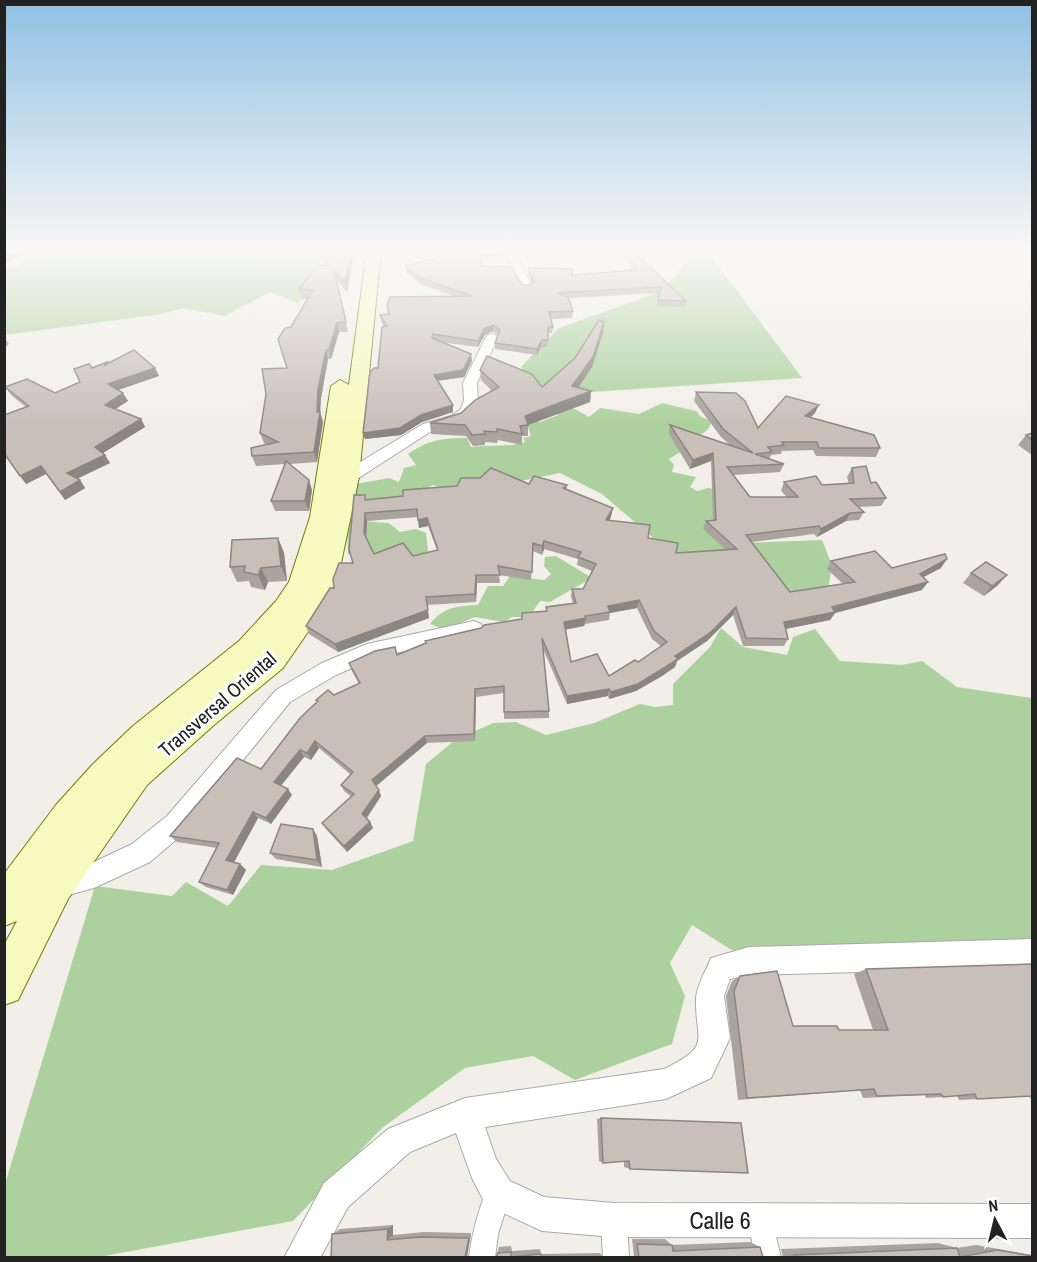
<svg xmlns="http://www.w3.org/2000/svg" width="1037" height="1262" viewBox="0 0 1037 1262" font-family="'Archivo Narrow',sans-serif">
  <rect width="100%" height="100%" fill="#f2efe9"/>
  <path fill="#add19e" d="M50,249H338L333,268L298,303L270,292L225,316L183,308L162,314L5,335L4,272Z
    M699,249H706L802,378L530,396L540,389L521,367L559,328L660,292Z
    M662,403L696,411L701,417L711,420C710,435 696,436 683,440L687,448L669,459L674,465L672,472L696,477L690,487L697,491L708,488L767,499L741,543L822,540L832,565L826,603L808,607L688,559L659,543L602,494L560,473L458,494L433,485L361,521L389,523L400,532L416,529L426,533L430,569L362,562L348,554L347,528L333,488L389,478L399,482L404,468L416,465L408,454C428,440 443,438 467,438L471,447C486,445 513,447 525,442L523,438L531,436L527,424L535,418L540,422L558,415L557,412L568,405L589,417L600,408L639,414Z
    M556,556L592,578L550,602L540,601L529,617H512L504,622L474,617L446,630L430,624C444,607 456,606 478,605L488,586H503L510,576L544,580L551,574L544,566L545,557Z
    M721,628L743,647L787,655L793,637L815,629L840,661L902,665L922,661L957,687L1032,698V953L749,961L692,925L670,963L685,996L672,1044L575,1080L533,1056L465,1068L382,1128L293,1221L99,1257L5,1258V1184L95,886L172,896L186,882L228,906L261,865L332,870L413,841L426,764L455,740L493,723L516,722L546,735L594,723L640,704L656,707L673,705V684L710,647Z"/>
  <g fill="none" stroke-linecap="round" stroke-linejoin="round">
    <g stroke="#a9a9a9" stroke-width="2">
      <path id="pedestrian" d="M498,1180L507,1184L511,1193L498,1234L495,1258H469C472,1232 479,1208 489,1184Z
        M614,1207L623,1211L627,1220L629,1258H603L601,1220L605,1211Z
        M761,1207L770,1211L781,1258H755L748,1220L752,1211Z"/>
    </g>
    <g stroke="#a9a9a9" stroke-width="2">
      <path id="minor" d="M499,249H509L519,260L532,287L530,289H522L509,261Z
        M492,333L498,337L477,383L478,400L472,414L461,422L433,430L354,481H342L340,477L342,473L423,424L451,416L461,409L464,400L463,383L486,337Z
        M474,621L481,624L484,629L481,634L377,657L336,675L290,702L185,832L150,862L94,888L57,898L48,894L44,885L48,876L92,863L132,844L167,816L276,690L322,663L367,644Z
        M1032,939V967L749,975L730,979L724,996L730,1038L711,1078L666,1099L485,1127L496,1159L510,1181L544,1197L614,1203L1032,1204V1238L614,1237L542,1231L486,1205L472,1178L456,1133L410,1152L348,1207L320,1258H284L324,1183L388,1129L465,1098L664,1069C713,1045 695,1042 696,998C697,986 706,970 711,958L749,947Z"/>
    </g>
    <g stroke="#707d05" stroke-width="2">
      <path id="secondary" d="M367,249H381L359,477L340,568L328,603L283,668L214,725L147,785L68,899L18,1000L4,1005V945L23,910L17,921L4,926V874L56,805L93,764L133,726L239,641L276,601L289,582L310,517L331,386L340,380L349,385Z"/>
    </g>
    <use href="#pedestrian" fill="#fff" fill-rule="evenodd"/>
    <use href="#minor" fill="#fff" fill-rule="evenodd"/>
    <use href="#secondary" fill="#f7fabf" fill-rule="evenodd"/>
  </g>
  <path fill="#aba49e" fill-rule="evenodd" d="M436,249H501V255L481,257L482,266L522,285H530L532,283L528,274V268L573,275L633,270L624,257V251L686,301L685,307L657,306L660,293L569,298L573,311L572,318L551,319L553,327L552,333H548L547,347H541L537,355L495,349V343L498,335L493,331L485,335L478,347L440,342L472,361L464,377L438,381L453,405V412L422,422L401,435L365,439L378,368L384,327L381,321L380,315L388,314L387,305L455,296L422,285L406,272L405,266L451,254Z
    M511,249H551V250L516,254Z
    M351,252L353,261L347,292L336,279L348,332H339L331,359H328L321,398L320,412L323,422L317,462L290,464L312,490L309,511H275L271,501L285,464L256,466L252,456L267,445L264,443L260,433L287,368L291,327L308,299H302L299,289L325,265L324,258Z
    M603,333L592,367L578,388L591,391L590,402L528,425V436H522V445L498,440L497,443L485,442V445L473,446L466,436L431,434L430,423L461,413L492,391L481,380L480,370L542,387Z
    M108,364L155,368L159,376L118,390L128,401L115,409L141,419L145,427L102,453L110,463L77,479L80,480L85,488L65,500L46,474L26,484V407L11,395L5,387L55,393L80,382L92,368Z
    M696,392L758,428L815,413L810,418L880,448L876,457L816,456L813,450L782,451L781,454L771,455L769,459L784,464L780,472L733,475L750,497H787L781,491L784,482L822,485L849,484L847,477L852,468L871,483L886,498L881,506L858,507L864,512L859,520L846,521L817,537L814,534L752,542L790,592L843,584L827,569L831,561L892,568H941L923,577L922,590L835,613L830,620L786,629L788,639L784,646H743L733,615L707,641L677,661L675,667L662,676L636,691L609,699L608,696L567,704L543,649L549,711V718L504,719V693L476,697L475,741L427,743L376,786L381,796L367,818L370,822L373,828L347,852L326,829L322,823L352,797L344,791L341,785L351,775L319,748L311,760L304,757L281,786L292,795L271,824L258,818L234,862L240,864L246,870L233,895L206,887L199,882L217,848L177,842L170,836L261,769L317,702L316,700L334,695L359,684L352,671L349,663L397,655L522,619L546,611V607L573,603L571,597L572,589H583L592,571L577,565L578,559L544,549L542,555L533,551L531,580L499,575L500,583H477L476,602L427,605L429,618L338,652L309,634L306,626L352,563L366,500L529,484L567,485V490L611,517L609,520L648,538L676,553L726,550L703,529L706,521L713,520L711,461L690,469L669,434L670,425L731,446L721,437L694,401ZM418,517L419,528L428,526L437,550L413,556L374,554L366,538L367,521ZM637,608L652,639L661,646L638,662L609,676L571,662L566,629L584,626L585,624L609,620L610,613Z
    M1032,433V455L1018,445L1026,435Z
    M278,538L284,553L287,581L268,582L265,590L251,587L249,581L237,582L230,567Z
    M971,573L998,585L984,596L963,583Z
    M313,829L317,836L322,867L276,859L270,853Z
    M1032,964V1099H1031L1029,1096L959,1100L957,1096L926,1098L925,1095L863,1098L860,1090L738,1100L726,996L732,981L740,976L793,1026L839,1030H873L854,974L866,969Z
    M601,1118L741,1123L630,1169L624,1167V1161L603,1163L599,1161L597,1119Z
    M393,1225V1235L424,1232L471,1233L467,1257L332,1234L340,1229Z
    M632,1239H665L672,1245L750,1242L760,1247L763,1257H634Z
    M938,1243L957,1248L976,1245L1032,1255V1257H783L781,1249Z
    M511,1246L512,1251L540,1249L541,1254L600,1253L603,1257H496L499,1247Z"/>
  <path fill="#8b8681" d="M16,249H29L4,265V256Z
    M501,249V255L481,257V251Z
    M516,249H551V250L516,254Z
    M351,252L353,261L347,292L345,283Z
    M604,322L603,333L592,367L572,397V386Z
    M337,323L339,332L331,359L329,350Z
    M493,325V331L485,335L478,347V341L484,329Z
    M4,337L9,344L4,349Z
    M542,340L541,347L537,355V349Z
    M326,350L328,359L321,398L320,412L323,422L317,462L314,452L317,412L318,389Z
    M471,354L472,361L464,377L434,381V375Z
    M155,368L159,376L112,392L108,384Z
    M591,391L590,402L528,425L525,416Z
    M123,393L128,401L109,413L105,405Z
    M453,405V412L422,422L401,435L365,439L363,433Z
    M819,405L815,413L802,424L805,416Z
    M141,419L145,427L100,455L95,447Z
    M713,453L711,461L690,469L693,460Z
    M105,455L110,463L72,481L67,473Z
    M41,466L46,474L26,484L20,476Z
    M80,480L85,488L65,500L60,492Z
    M309,480L312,490L309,511L305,501Z
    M613,508L611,517L605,528L606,520Z
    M365,513L367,521L366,541L364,533Z
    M850,513L846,521L817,537L821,529Z
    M427,518L428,526L419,528L418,520Z
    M278,538L284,553L287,581L281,566Z
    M544,541V549L542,555V546Z
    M947,559L941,568L914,582L920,574Z
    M261,568L268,582L265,590L258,575Z
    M476,575L477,583L476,602L475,594Z
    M1007,575L998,585L984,596L992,586Z
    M928,582L922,590L835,613L830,620L780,630L784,622L832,607Z
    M426,597L429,618L338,652L335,644Z
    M639,600L637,608L610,613L608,606Z
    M736,607L733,615L707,641L677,661L675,667L662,676L636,691L609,699L611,692L675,656Z
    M586,618L584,626L564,630V622Z
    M475,689L476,697L475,741L474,734Z
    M609,689L608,696L567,704V696Z
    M425,736L427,743L375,787L372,780Z
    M315,741L319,748L311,760L307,753Z
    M300,750L304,757L278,789L274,782Z
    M288,789L292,795L271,824L266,818Z
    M379,790L381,796L365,820L362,814Z
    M253,812L258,818L232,866L226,860Z
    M370,822L373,828L347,852L344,846Z
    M313,829L317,836L322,867L317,860Z
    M240,864L246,870L233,895L227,890Z
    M393,1225V1235L387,1240L388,1229Z
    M471,1233L467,1257H465L469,1238Z"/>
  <path fill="#c7bfb8" stroke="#8b8681" stroke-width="1.5" fill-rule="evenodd" d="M10,249H16L4,256V252Z
    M451,249H501L481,251L482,266L512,267L522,285H530L534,281L528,268L573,269L572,275L637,270L624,251L627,249H631L686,301L658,300L661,287L557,293L568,297L573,311L549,312L553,327H548V340H542L537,349L495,343L500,330L493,325L484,329L478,341L433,334L432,338L471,354L463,370L434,375L453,405L421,415L400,428L363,433L370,372L374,368H378L382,327L387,326L380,315L389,314L387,305L390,297L472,296L421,278L405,266L460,252Z
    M351,252L345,283L334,270L346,322L337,323L329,350H326L318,389L317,412H320L314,452L252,456L251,448L278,442L260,433L266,394L262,369L287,368L278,339L285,328L291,327L313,290L299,289L317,266L330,265L324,258Z
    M599,320L604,322L593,357L572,386L591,391L525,416L528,425L520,426L522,434L497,429V432L484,431L485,434L472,435L465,425L430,423L461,413L475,400L499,387L480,370L487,356L532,374L542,387L575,358Z
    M134,350L155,368L108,384L123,393L105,405L141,419L95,447L105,455L67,473L80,480L60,492L41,466L20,476L4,453V415L29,406L5,387L27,379L55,393L80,382L74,369L89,364L92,368L107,362L105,365Z
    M696,392L736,393L745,401L758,428L786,396L819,405L805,416L874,435L880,448H819L817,442H782L784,445L768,447L772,452L755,454L784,464L727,467L750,497H798L784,482L816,476L822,485L854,483L852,468L866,466L871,483L876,482L886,498L850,499L864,512L850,513L821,529L819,526L746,535L790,592L855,582L831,561L875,551L892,568L945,554L947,559L920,574L928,582L832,607L835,612L784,622L788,639L746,638L736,607L710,633L675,656L678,659L664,668L638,684L611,692L609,689L567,696L542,638L549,711L504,712V686L475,689L474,734L425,736L372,780L379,790L362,814L370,822L344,846L322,823L354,794L341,785L353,772L315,741L307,753L300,750L274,782L288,789L266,818L253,812L226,860L240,864L227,890L199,882L219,843L170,836L237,758L261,769L300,718L318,701L316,700L328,690L334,695L360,683L349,663L375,651L395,647L397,655L426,643L425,641L481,628L484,625L522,619V613L547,611L546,607L576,603L572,589H583L596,564L578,557L581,552L544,541L542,546L533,543L532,572L498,566L500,575H476L475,594L426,597L428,610L335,644L306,626L330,588H334L333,579L339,563H353L349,550L354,495H365V500L403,496V490L457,486L461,478H480L491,468L529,484L534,476L567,485L563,488L613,508L606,520L650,525L648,538L678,543L676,553L737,549L706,521L716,520L713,453L693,460L670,425L753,453L723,429ZM417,509L418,520L427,518L438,550L413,556L403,543L374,554L364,533L365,513ZM639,600L654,631L667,642L638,662L635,660L609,676L597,654L571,662L564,622L586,618L585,616L610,612L608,606Z
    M1032,433V440L1026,435Z
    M286,461L309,480L305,501H271Z
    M278,538L281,566L261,568L258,575L244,572L245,566L230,567L232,540Z
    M986,562L1007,575L992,586L971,573Z
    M281,824L313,829L317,860L270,853Z
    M1032,964V1096L977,1099L975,1094L943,1097L941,1094L877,1096L874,1089L747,1098L734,991L740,976L777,971L793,1026H837L839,1030H888L866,969Z
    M601,1118L741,1123L748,1173L630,1169L629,1161L603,1163Z
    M388,1229L387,1240L420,1237L469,1238L465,1257H331L332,1234Z
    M637,1244L672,1245L673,1251L760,1247L763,1257H639Z
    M957,1248L960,1257L997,1250L1032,1256V1257H794V1255Z
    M511,1252V1257L541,1254V1257H496L498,1253Z"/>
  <linearGradient id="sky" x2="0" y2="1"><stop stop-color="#8fc0e4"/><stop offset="0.59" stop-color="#f9f8f5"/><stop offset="1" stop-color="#f9f8f5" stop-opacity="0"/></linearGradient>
  <rect width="1037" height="425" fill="url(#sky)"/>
  <g text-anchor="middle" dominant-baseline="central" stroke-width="6" stroke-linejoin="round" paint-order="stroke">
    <g font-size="20" fill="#222" stroke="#fff">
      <text transform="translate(217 704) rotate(-41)">Transversal Oriental</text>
    </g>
    <g font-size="24" fill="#222" stroke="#fff">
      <text x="720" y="1220">Calle 6</text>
    </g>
  </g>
  <rect width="1037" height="1262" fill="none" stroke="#222222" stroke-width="12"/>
  <g transform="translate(995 1220) rotate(353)" stroke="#ffffff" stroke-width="4.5" paint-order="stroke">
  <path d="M0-4.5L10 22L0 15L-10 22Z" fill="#222222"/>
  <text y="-9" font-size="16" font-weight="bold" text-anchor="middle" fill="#222222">N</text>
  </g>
</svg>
